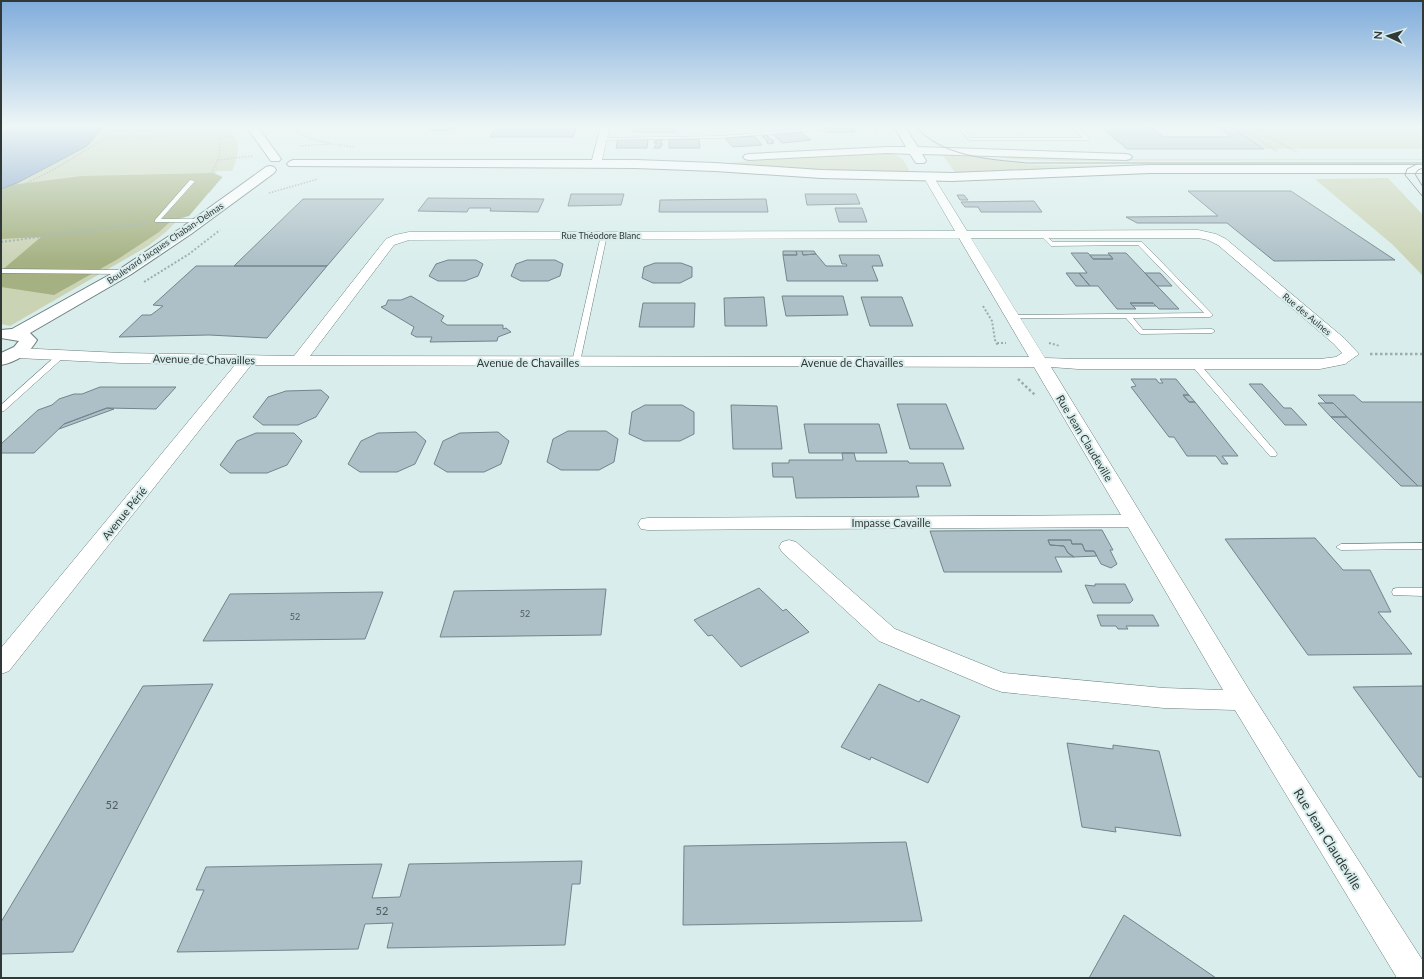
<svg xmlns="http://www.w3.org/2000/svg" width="1424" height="979" viewBox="0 0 1424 979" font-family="Lato,sans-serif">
  <rect width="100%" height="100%" fill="#d9eeec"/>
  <path fill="#cbd3b5" d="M104,126H228C230,131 232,133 235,137C241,146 236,162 232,171H217L199,199L167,231L148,246L10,326L1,324V189L17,183L86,146Z
    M1229,126H1423V149H1264Z
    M890,154C902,155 904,161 909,170L907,173L822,171L716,164L815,156Z
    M942,154C976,154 1009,165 1044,165C1137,167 1230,162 1322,165L956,174Z
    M981,154L1128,159H1423V160L1058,161L1012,159Z
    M1388,178L1423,215V276L1393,245L1315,179Z"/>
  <path fill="#a5b182" d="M212,173L222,177L189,216L171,221L159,232L118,259L54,295L1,287V271L41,237L1,239V189L11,185L82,176Z"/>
  <path fill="#84a0c7" stroke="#6b819c" d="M1,126H104L87,146L17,183L1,189Z"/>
  <path fill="#adc0c7" stroke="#73848b" d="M431,126H456L453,130H432L429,129Z
    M634,126H676V132H633Z
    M824,126H852L855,132H826Z
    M1100,126H1149L1164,137H1232L1216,126H1229L1264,149H1127Z
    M495,129H576L573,137H490Z
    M801,132L811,140L782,143L773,134Z
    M762,135H767L769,137H767L774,141H772L774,143L768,144L766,141H768L762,137H764Z
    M754,136L762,145L733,147L725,138Z
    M618,139H648L647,148H616Z
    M657,139H663L660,143H662V146H660V148H654L657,143H654L655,141H657Z
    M669,139H699L700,148H669Z
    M1188,191H1291L1395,260L1274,261L1227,223H1137L1126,217L1218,216Z
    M571,194H624L621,205L568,206Z
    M805,194H856L860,204L807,205Z
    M957,195H964L968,200H960Z
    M428,198L544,199L538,212L490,211L491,208H469L467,212L418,211Z
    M303,199H384L327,266H234Z
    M766,199L768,212H659L660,200Z
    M1034,201L1042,212H981L978,207H965L961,202Z
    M835,208H862L867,222H839Z
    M783,251H796L797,255H783Z
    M796,251H802L803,255L816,254L826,266H847L846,264H842L839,255H879L883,266H872L878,281H787L783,255H797Z
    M802,251H814L816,254L803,255Z
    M1071,253H1088L1093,259H1113L1108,253H1126L1179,309H1159L1153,303H1130L1136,309H1117L1098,286H1090L1079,273H1087Z
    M1090,255H1110L1113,259H1093Z
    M448,260H476L483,264L478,276L465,281H438L429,276L436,264Z
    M527,260H555L563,264L560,276L548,281H521L511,276L516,264Z
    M655,263H681L692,267V277L680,283H653L642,278L644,267Z
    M196,266H327L267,338L209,335L119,337L142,315H151L163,306L153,305Z
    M1066,273H1079L1090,286H1076Z
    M1145,273H1160L1172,286H1157Z
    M411,296L444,316L441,321L447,325H503V329L506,328L511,332L498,337L497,341L430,342L432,337H416L411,334L414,327L381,307L386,305L388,300H401Z
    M782,296H843L848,315L786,316Z
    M764,297L767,326H725L724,298Z
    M861,297H902L913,326H870Z
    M643,303H695L694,327H639Z
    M1130,303H1153L1156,306H1133Z
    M1131,379H1156L1159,383H1163L1160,379H1176L1189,395H1183L1189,402H1195L1238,456H1222L1228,464H1222L1216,456H1187L1174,437H1169L1131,387L1136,386Z
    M1249,384H1262L1284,408H1291L1307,425H1285Z
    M100,387H176L156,409L107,408L64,424L34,453H1V444L38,410L52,405L59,399L74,394H82Z
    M321,390L329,397L316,417L298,425H263L253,417L268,397L286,391Z
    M1183,395H1189L1195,402H1189Z
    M1318,395H1354L1362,402H1423V486H1418L1333,403H1326Z
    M1318,403H1333L1347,417H1331Z
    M897,404H946L964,449H910Z
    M645,405H682L694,412V434L680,441H644L629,434L632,412Z
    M731,405L777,406L782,449H733Z
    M107,408L114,409L59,429L64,424Z
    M1331,417H1347L1418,486H1401Z
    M804,424H879L887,453H809Z
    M568,431H606L618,439L614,462L599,470H561L547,462L553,439Z
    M416,432L426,441L415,464L397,472H360L348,464L361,441L378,433Z
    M498,432L509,441L501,464L484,472H447L434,464L443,441L460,433Z
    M256,433H294L302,441L287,465L267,473H230L220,465L237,441Z
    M842,453H854L856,461H908L909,463H943L951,486H916L919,497L796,498L793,477H773L772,463H789V460H843Z
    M1102,530L1113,550H1110L1117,564L1111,568L1101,564L1094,551H1085L1082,544H1072L1071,540H1048L1050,545L1064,546L1068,553L1074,557H1055L1062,572H944L930,531Z
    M1315,538L1343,570H1370L1391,612H1378L1412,654L1308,655L1225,539Z
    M1048,540H1071L1072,544H1082L1085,551H1094L1097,556L1074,557L1068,553L1064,546L1050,545Z
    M1095,584H1125L1133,600L1130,603H1093L1085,585L1095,586Z
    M759,588L783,611L786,609L809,632L741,667L712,635L708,636L694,620Z
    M606,589L601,635L440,637L454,591Z
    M383,592L365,639L203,641L230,594Z
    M1097,615H1153L1159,626H1126L1128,629H1118L1116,626H1101Z
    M213,684L73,952L1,954V922L143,686Z
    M879,684L919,702L921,699L960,716L928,783L871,757L870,760L841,747Z
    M1423,686V777H1419L1353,687Z
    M1067,743L1113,749V745L1159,751L1181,836L1115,827L1116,832L1082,827Z
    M906,842L922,921L683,925L684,846Z
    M582,861L580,884H572L565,945L387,948L393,923L365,924L358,949L177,952L204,890H196L206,867L382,864L372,898L400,897L409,864Z
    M1124,915L1216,978H1089Z"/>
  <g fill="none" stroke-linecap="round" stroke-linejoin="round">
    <g stroke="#6b7f7c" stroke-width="1">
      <path id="lane" d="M818,126H822V130L720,138L603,140L601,139L603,138L720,136L818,128Z
        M958,126H962L970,138H1083L1072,126H1077L1089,139L1087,140H969Z
        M190,180L195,181L161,219H198L201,221L200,222H155V220Z
        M1042,232L1053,242H1142L1213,315L1210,317L1133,318L1143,330L1212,329L1215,331L1212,333L1141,334L1139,333L1126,318H1010V316L1012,315L1204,313L1138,245L1051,246L1039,234Z
        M604,233L607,235L580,362L576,364L572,362L601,235Z
        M1,269L125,270L128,272L125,274L1,273Z
        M58,354H61L65,356L4,411H1V405Z
        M1192,362H1198L1276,452L1277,454L1276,456H1270L1192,366Z
        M1423,543V549L1341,550L1336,547L1341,544Z
        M1397,588H1423V596L1393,595L1392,592L1393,589Z"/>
    </g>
    <g stroke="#6b7f7c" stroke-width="1">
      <path id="street" d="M601,126H610L601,164L596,167L591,164Z
        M928,173L933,176L967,231L1198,230L1216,234L1226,239L1344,338L1359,354L1345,364L1320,369H1078L1051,367L1251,693L1423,961V978H1397L1235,710L1164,708L1002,692L993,689L879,641L782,552L779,547L782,542L789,540L796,542L895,629L1004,673L1164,688L1223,690L1128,527L648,530L641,529L638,524L641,519L648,518L1121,515L1034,367L251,365L9,671L1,674V648L235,365L121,363L17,358L12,356L9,353L12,350L17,348L121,353L294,356L386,239L395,235L409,232L955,231L923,176ZM959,238L1029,357L310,356L394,245L409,240ZM971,238H1198L1208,240L1218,245L1334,344L1342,353L1336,357L1320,359H1078L1045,358Z"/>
    </g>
    <g stroke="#6b7f7c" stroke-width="2">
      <path id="secondary" d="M246,126H257L281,159L279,161H271Z
        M894,126H904L918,147L1126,154L1130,155L1132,157L1130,159L1126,160L922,154L926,161L924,163H916L910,154L887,153L749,160L745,159L743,157L745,155L749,154L887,147H906Z
        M293,160H636L715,163L821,170L952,173L1150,165H1423V173H1150L952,181L821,178L715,171L636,168L289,166L287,164L289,162Z
        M270,166L274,167L276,170L274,173L191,234L130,275L30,333L37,340C29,354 16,362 1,365V353L14,347L19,341L1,338V330L12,329L120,269L181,228L266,167Z"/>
    </g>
    <path stroke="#9bacaa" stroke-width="1.5" stroke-dasharray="1.5 1.5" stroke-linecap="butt" d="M283,126L315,140L329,143
      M871,126L876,131L874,135
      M1237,126L1278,152
      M1247,126L1257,128
      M1255,126L1259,131L1298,153
      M1249,133L1259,131
      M109,136H164
      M1243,136L1271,138
      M299,146L333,144L354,147
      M218,160L253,156
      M209,192L222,177L212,173L220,154L219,139L232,136L230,126
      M269,193L318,179
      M1,196L53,170L109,136L117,126
      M141,223H145"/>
    <path stroke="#9bacaa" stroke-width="2" stroke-dasharray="2 2" stroke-linecap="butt" d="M1,242L145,223
      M144,282L189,254L220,230
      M983,306L992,321L995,340L998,346
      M997,343H1006
      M1049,343L1060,346"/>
    <path stroke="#9bacaa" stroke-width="2.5" stroke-dasharray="2.5 2.5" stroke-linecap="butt" d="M1370,354H1423
      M1018,379L1035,395"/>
    <use href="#lane" fill="#fff" fill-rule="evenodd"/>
    <use href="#street" fill="#fff" fill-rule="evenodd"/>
    <use href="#secondary" fill="#fff" fill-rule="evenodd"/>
    <path stroke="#545f5e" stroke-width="1" d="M915,126C942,157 988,159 1027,163H1423
      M1417,164L1407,169L1405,175L1423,197
      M1423,168L1418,170L1415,174L1423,187"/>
  </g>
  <linearGradient id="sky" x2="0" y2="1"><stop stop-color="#80acdb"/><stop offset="0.48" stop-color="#eef7f6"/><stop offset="1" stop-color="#eef7f6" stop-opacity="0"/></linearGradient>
  <rect width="1424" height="263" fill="url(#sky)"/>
  <g text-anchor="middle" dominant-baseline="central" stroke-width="4" stroke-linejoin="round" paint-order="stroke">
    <g font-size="9" fill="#313938" stroke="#d9eeec">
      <text x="601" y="235">Rue Théodore Blanc</text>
      <text transform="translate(165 243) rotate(-34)">Boulevard Jacques Chaban-Delmas</text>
      <text transform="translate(1307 314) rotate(40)">Rue des Aulnes</text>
    </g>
    <g font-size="9" fill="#505b5c">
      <text x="525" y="613">52</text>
      <text x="295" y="616">52</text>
    </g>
    <g font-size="11" fill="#313938" stroke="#d9eeec">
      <text transform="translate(204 359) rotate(1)">Avenue de Chavailles</text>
      <text x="528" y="362">Avenue de Chavailles</text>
      <text x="852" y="362">Avenue de Chavailles</text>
      <text transform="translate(1085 438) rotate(59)">Rue Jean Claudeville</text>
      <text transform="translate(124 513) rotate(-51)">Avenue Périé</text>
      <text x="891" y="522">Impasse Cavaille</text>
    </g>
    <g font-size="11" fill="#505b5c">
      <text x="112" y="804">52</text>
      <text x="382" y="910">52</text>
    </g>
    <g font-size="13" fill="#313938" stroke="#d9eeec">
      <text transform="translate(1328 839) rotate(58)">Rue Jean Claudeville</text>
    </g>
  </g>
  <rect width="1424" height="979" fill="none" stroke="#313938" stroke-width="4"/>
  <g transform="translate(1388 36) rotate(274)" stroke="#d9eeec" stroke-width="3" paint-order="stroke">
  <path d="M0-3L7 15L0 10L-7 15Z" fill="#313938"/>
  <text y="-6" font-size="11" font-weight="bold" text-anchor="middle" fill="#313938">N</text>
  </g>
</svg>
